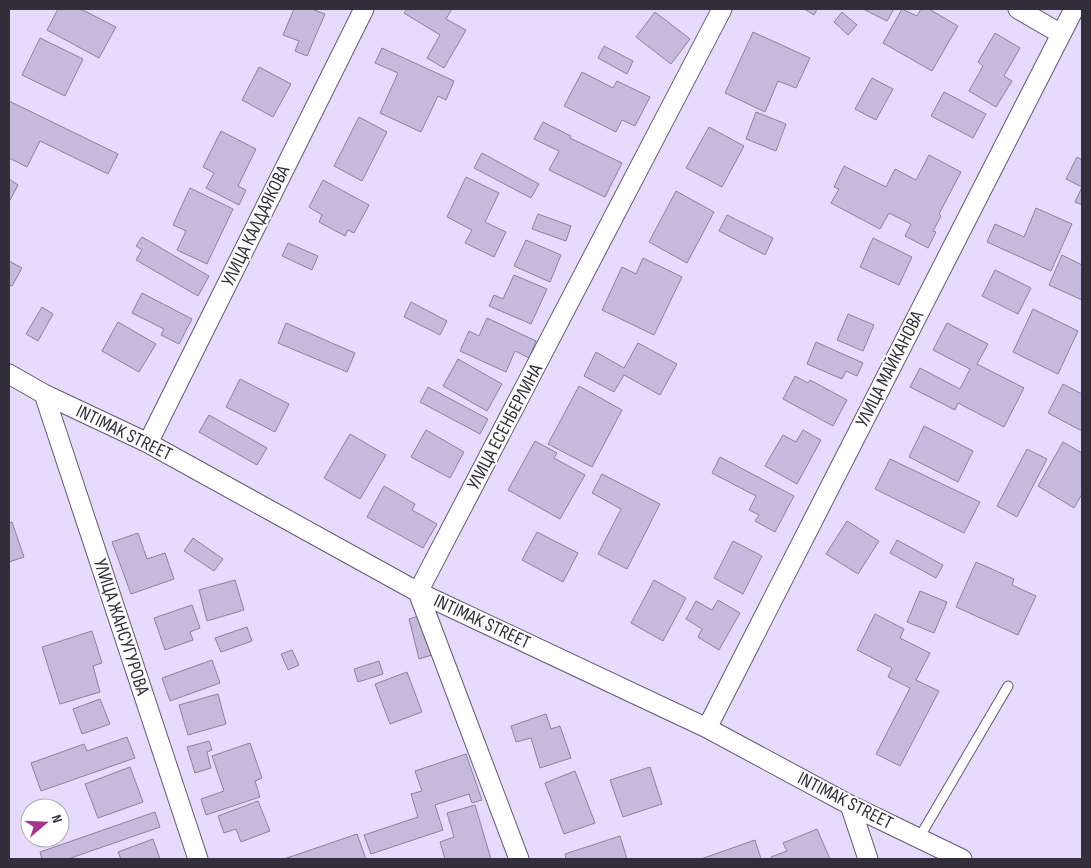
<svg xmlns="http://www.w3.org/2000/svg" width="1091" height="868" viewBox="0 0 1091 868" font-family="'Sofia Sans Condensed',sans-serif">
  <rect width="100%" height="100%" fill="#e7dbfd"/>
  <path fill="#c5badb" stroke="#8c819f" d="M58,9H81L116,27L99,58L47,30Z
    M294,9H312L325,14L307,56L295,51L299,41L283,35Z
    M407,9H452L446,19L466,30L444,68L427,58L440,35L404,13Z
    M804,9H817L814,15Z
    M863,9H894L887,21Z
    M902,9L917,16L921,9H929L958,26L932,71L883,43Z
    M655,12L690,39L671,64L636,37Z
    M842,12L857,25L848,35L834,22Z
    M753,32L810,58L796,88L778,81L765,112L725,93Z
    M995,33L1020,48L1004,76L1012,81L996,107L969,91L983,66L978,62Z
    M40,38L83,59L65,96L22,75Z
    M604,46L633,61L627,74L598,58Z
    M382,48L454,81L446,100L438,96L421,132L380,113L398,73L375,63Z
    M259,67L291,84L273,117L242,100Z
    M582,72L613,88L617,81L650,97L635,126L622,120L616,132L564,106Z
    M872,78L893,89L876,120L855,109Z
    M944,92L986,114L973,138L931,116Z
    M9,101L118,154L108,174L40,141L27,167L9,158Z
    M756,112L786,124L776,151L746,139Z
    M359,117L387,132L362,181L334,166Z
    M543,122L571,136L570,138L622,163L605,197L549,170L559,151L534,139Z
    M709,127L744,146L722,187L686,168Z
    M221,131L256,149L238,186L246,190L239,205L206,188L214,173L203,167Z
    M482,153L539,184L531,198L474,168Z
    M929,155L961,172L939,214L941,216L933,231L936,232L928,248L905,236L911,224L889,213L880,229L831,203L839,189L834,187L844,166L886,187L895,169L916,180Z
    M1077,157L1082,160V205L1075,202L1082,187L1066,179Z
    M466,177L499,193L485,222L506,232L494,257L465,243L472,230L447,217Z
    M9,179L18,185L9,202Z
    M323,180L369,205L354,233L348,230L345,236L319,222L322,215L309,207Z
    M190,188L233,209L207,264L177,250L186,231L173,225Z
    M676,191L714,212L687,263L649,242Z
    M1036,208L1072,224L1051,271L987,242L995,224L1024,237Z
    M538,214L571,226L566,241L532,229Z
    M727,215L773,238L765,255L719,231Z
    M142,237L209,276L198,296L136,260L142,250L136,246Z
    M873,238L912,257L899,285L860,267Z
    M526,240L561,255L550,282L514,266Z
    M288,243L318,256L312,270L282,256Z
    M1062,255L1082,265V300L1049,285Z
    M643,258L682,277L654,335L602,310L622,267L636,274Z
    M9,261L22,268L12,286L9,285Z
    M995,270L1031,288L1018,314L982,296Z
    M514,275L547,289L531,324L489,306L494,295L503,299Z
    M142,293L192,319L179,344L161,335L164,329L132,313Z
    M411,302L447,321L440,335L404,317Z
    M42,307L53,314L38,341L26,334Z
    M1033,309L1078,331L1058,374L1013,352Z
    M848,314L874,325L863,351L837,340Z
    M487,318L536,341L529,358L515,351L506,372L460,351L469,331L479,336Z
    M118,322L156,344L139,372L102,351Z
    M286,323L355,353L347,372L278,343Z
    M947,323L988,344L977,364L1024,388L1004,427L958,403L955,410L910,387L920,368L960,389L970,369L933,350Z
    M816,342L863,363L857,376L846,371L842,379L807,364Z
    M638,343L677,364L660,395L624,375L614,392L584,376L596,352L624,368Z
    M458,359L502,384L487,411L443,386Z
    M795,376L808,383L810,380L847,400L833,426L783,399Z
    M240,379L289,404L275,432L226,407Z
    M1063,384L1082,394V431L1048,413Z
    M579,386L622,410L592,467L548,444Z
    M428,387L488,419L480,434L420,402Z
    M209,415L267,448L257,465L199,432Z
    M924,426L973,451L958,482L909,457Z
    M426,430L464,452L450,478L411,457Z
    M803,430L821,440L797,484L765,466L783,435L796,442Z
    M350,434L386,455L360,499L324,478Z
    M535,441L557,453L554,458L585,475L560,519L508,490Z
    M1063,442L1082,453V494L1074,508L1038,486Z
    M1027,449L1047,459L1017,517L997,506Z
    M720,457L794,496L775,532L755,521L759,515L749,510L756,496L712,473Z
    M890,459L980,502L964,533L875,489Z
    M602,474L660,504L627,569L598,554L621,509L592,493Z
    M384,486L415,504L412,510L437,524L423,548L367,517Z
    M847,521L879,541L858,574L826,554Z
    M12,522L24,557L9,562V523Z
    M537,532L578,553L563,582L522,560Z
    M138,533L147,559L165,553L174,579L131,594L112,542Z
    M193,538L223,559L214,571L184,551Z
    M897,540L943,565L936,578L890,553Z
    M733,541L762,556L743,594L714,578Z
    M976,562L1014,579L1012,585L1036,596L1018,635L956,607Z
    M235,580L244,610L207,621L199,590Z
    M654,580L686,598L663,641L631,623Z
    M920,591L947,602L934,633L907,622Z
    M718,600L740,613L719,650L698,637L702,629L686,619L696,601L712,610Z
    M192,605L200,628L190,632L193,640L165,650L154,618Z
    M875,614L904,629L900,638L930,653L916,680L939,691L900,766L876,754L910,688L888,677L892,668L857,650Z
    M421,615L432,655L419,659L409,619Z
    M247,627L252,641L221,652L215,638Z
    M92,631L102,663L93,666L100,692L60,704L42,647Z
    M292,650L299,665L288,670L281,654Z
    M212,660L220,683L170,701L162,678Z
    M379,661L383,674L358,682L354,669Z
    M407,672L422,712L390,724L375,684Z
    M218,694L226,724L188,735L179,705Z
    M100,699L110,724L82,734L73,709Z
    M546,714L551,729L560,726L571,758L540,768L531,738L516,742L511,726Z
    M127,737L135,758L41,791L31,763L84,744L87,751Z
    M209,741L212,750L207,752L211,768L195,773L187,747Z
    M250,743L262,778L255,781L260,797L206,815L201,799L224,791L212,756Z
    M466,754L482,800L472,803L469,794L435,805L443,830L371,854L364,835L418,817L411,794L422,791L415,771Z
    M130,767L143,802L98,818L85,784Z
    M650,767L662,804L623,817L610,780Z
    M575,771L595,823L564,834L545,783Z
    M258,801L270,831L241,842L236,829L224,833L218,816Z
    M475,805L491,859H445L440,842L454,837L447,813Z
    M155,812L160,827L68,859H42L40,852Z
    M817,829L830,859H772L771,857L787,851L783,843Z
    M357,834L366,859H284Z
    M620,836L627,859H566L565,854Z
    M153,839L160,859H121L118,852Z
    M755,840L761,859H701Z"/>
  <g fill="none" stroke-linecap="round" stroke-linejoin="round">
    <g stroke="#635976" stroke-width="11">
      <path id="service" d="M919,838L1008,686"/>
    </g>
    <g stroke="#635976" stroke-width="21">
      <path id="minor" d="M1018,9L1061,34
        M9,374L44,394L148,443L418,592L707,728L850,805L962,859
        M44,394L198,859
        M148,443L364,9
        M707,728L1074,9
        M850,805L868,859
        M519,859L418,592L722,9"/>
    </g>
    <use href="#service" stroke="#fff" stroke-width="9"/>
    <use href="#minor" stroke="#fff" stroke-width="19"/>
  </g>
  <g text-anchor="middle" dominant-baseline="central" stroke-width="4" stroke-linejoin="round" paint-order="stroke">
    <g font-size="19" fill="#322e3b" stroke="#fff">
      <text transform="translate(256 226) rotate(-64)">УЛИЦА КАЛДАЯКОВА</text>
      <text transform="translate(890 369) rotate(-63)">УЛИЦА МАЙКАНОВА</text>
      <text transform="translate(505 427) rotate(-62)">УЛИЦА ЕСЕНБЕРЛИНА</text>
      <text transform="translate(124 433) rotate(26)">INTIMAK STREET</text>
      <text transform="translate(482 622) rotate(25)">INTIMAK STREET</text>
      <text transform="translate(121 627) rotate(72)">УЛИЦА ЖАНСУГУРОВА</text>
      <text transform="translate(845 801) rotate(27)">INTIMAK STREET</text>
    </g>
  </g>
  <rect width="1091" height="868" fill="none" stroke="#322e3b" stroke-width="20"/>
  <g transform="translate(45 823) rotate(71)"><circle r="24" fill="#ffffff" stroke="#adabb1"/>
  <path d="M0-4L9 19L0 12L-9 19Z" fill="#a8338c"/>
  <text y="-8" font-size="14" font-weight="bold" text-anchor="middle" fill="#322e3b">N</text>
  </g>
</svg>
